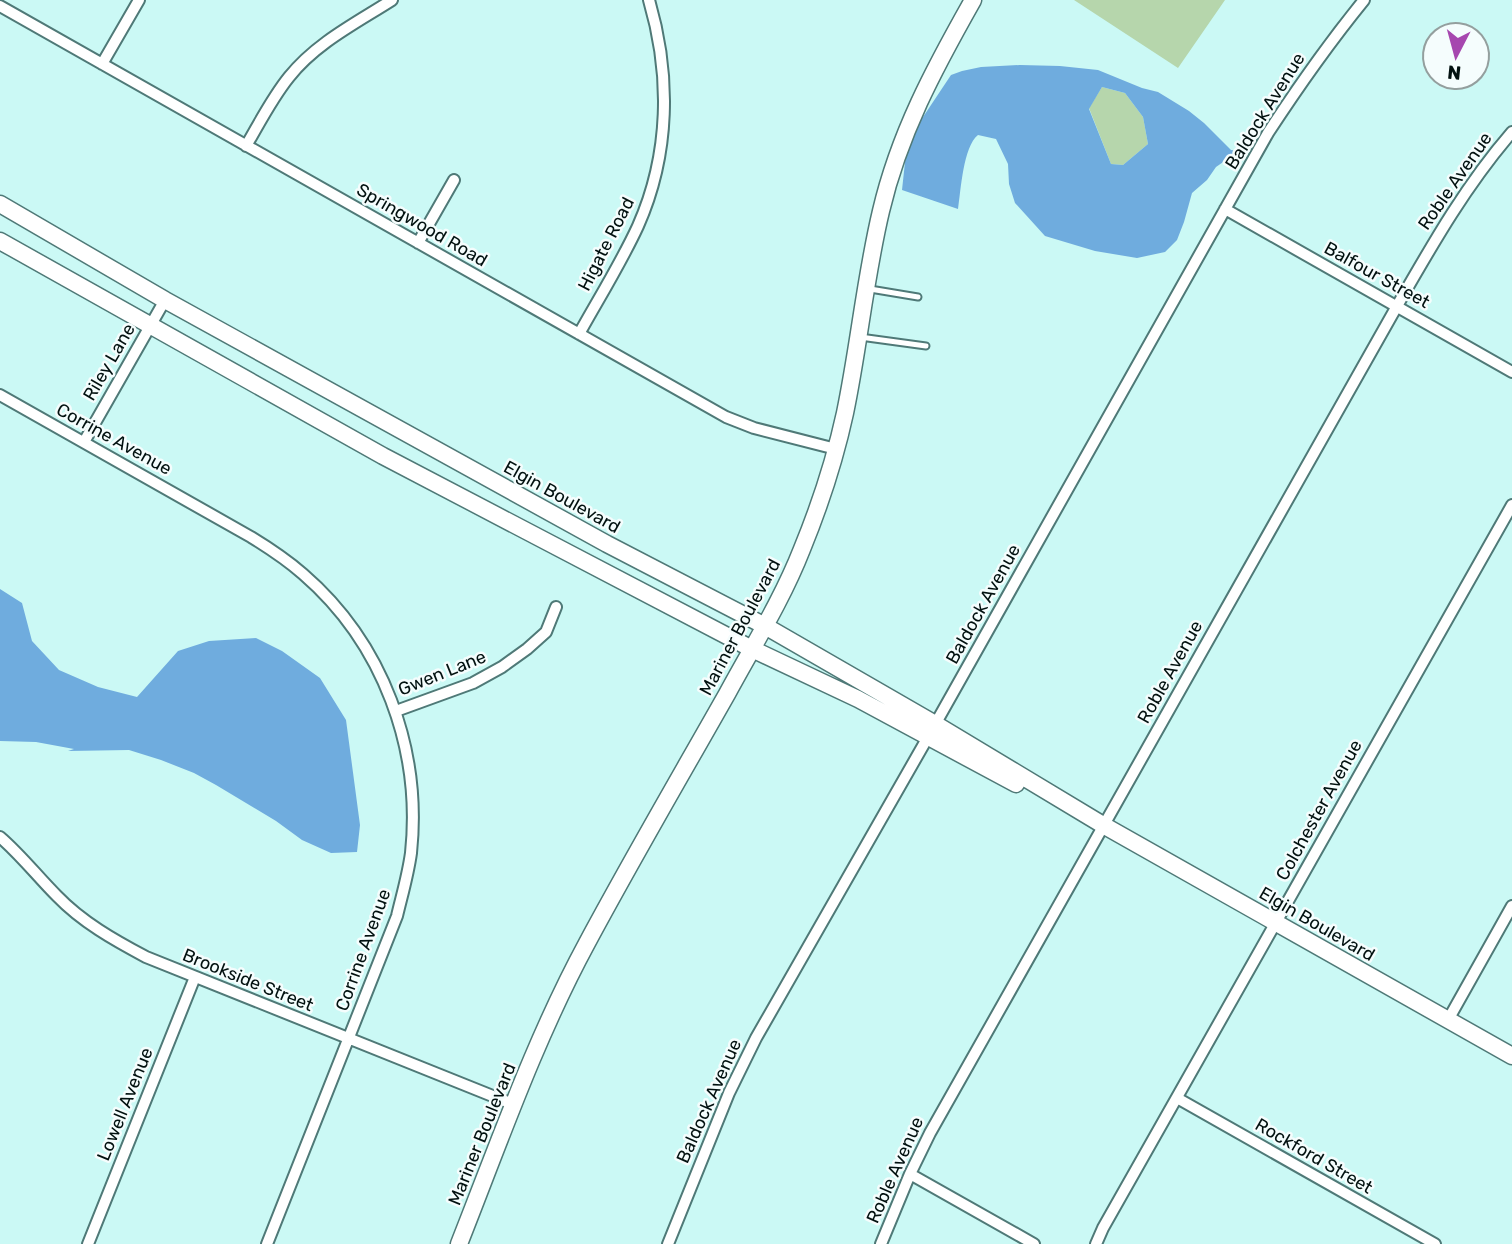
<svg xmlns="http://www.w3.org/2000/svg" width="1512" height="1244" viewBox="0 0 1512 1244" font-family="Rubik,sans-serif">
  <rect width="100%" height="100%" fill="#cbf9f5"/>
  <path fill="#b6d6ac" d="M1074,0H1225L1178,68Z
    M1102,87L1125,93L1143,117L1148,144L1123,165L1111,164L1089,108Z"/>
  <path fill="#6facde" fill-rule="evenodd" d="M1020,65L1060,66L1098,70L1142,88L1158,92L1189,111L1204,123L1231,150L1239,151L1216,167L1207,180L1192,193L1184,222L1177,240L1165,252L1137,258L1095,251L1045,236L1015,203L1009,184L1008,164L996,139L978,135C963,147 961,190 958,209L902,190L906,153L915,129L951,75L962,71L981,67ZM1102,87L1125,93L1143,117L1148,144L1123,165L1111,164L1089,109Z
    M0,589L22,603L32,641L59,670L98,687L137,697L178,651L209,641L256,638L282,651L320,678L346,720L360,825L357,852L331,853L302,840L276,821L216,785L194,773L161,760L129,750L68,751L74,749L36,742L0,741Z"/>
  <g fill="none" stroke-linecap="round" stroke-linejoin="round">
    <g stroke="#4f7977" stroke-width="9">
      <path id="lane" d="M870,289L918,297
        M860,337L926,346"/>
    </g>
    <g stroke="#4f7977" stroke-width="14">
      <path id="street" d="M0,6L726,417L754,428L836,449
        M102,64L139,0
        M246,146C260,122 272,98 289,77C316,43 356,23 392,0
        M1225,209L1512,372
        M418,243L454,180
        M579,334C599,298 621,263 638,226C670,154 671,75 649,0
        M0,395L251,537C269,548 287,560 303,574C383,643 422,749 411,853C408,875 402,895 397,916L267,1244
        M84,442L165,300
        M396,711L473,683L502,667L527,649L546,632L556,607
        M0,837C21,855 37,876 57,896C82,922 114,940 146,957L515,1105
        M1448,1020L1512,906
        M1177,1098L1435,1244
        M910,1174L1034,1244
        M88,1244L195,977
        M668,1244L729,1093L756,1038L928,737L1268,133C1298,87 1329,43 1364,0
        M881,1244L910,1174L930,1133L1397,306C1432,245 1466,185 1512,132
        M1096,1244L1103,1228L1512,505"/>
    </g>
    <g stroke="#4f7977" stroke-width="19">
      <path id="secondary" d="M0,204L165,300L607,544L765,626L935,724L1103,825L1512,1056
        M0,241L383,456L752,649L858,699L1016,784
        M459,1244C499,1143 535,1039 587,943C632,859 680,777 727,694C753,646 782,600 802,549C820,505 835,459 845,413C859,346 865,278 881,211C899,134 934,69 973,0"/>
    </g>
    <use href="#lane" stroke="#fff" stroke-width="5"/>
    <use href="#street" stroke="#fff" stroke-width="10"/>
    <use href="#secondary" stroke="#fff" stroke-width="16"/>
  </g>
  <g text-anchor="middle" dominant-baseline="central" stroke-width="5" stroke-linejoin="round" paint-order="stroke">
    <g font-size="18" fill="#021110" stroke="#f5fdfd">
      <text transform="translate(1265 111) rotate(-58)">Baldock Avenue</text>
      <text transform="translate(1455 181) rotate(-55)">Roble Avenue</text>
      <text transform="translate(422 225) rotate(30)">Springwood Road</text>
      <text transform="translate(606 244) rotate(-63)">Higate Road</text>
      <text transform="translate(1377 275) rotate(29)">Balfour Street</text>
      <text transform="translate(109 362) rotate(-60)">Riley Lane</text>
      <text transform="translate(114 439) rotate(29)">Corrine Avenue</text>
      <text transform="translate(562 497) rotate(29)">Elgin Boulevard</text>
      <text transform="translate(983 604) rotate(-61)">Baldock Avenue</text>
      <text transform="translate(740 627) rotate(-62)">Mariner Boulevard</text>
      <text transform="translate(1170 672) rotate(-61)">Roble Avenue</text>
      <text transform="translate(442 673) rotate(-22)">Gwen Lane</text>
      <text transform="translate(1319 810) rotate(-61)">Colchester Avenue</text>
      <text transform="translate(1317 924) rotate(30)">Elgin Boulevard</text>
      <text transform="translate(363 950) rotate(-70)">Corrine Avenue</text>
      <text transform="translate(248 980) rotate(22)">Brookside Street</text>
      <text transform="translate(709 1101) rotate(-66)">Baldock Avenue</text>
      <text transform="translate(125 1104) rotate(-68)">Lowell Avenue</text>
      <text transform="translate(482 1134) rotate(-68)">Mariner Boulevard</text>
      <text transform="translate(1314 1156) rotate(30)">Rockford Street</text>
      <text transform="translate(895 1170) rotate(-66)">Roble Avenue</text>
    </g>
  </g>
  <g transform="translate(1456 56) rotate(186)"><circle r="33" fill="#f5fdfd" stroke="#949f9e" stroke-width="2"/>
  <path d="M0-5L12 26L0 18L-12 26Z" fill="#a647af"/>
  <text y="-10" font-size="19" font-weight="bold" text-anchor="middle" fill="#021110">N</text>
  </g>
</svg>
